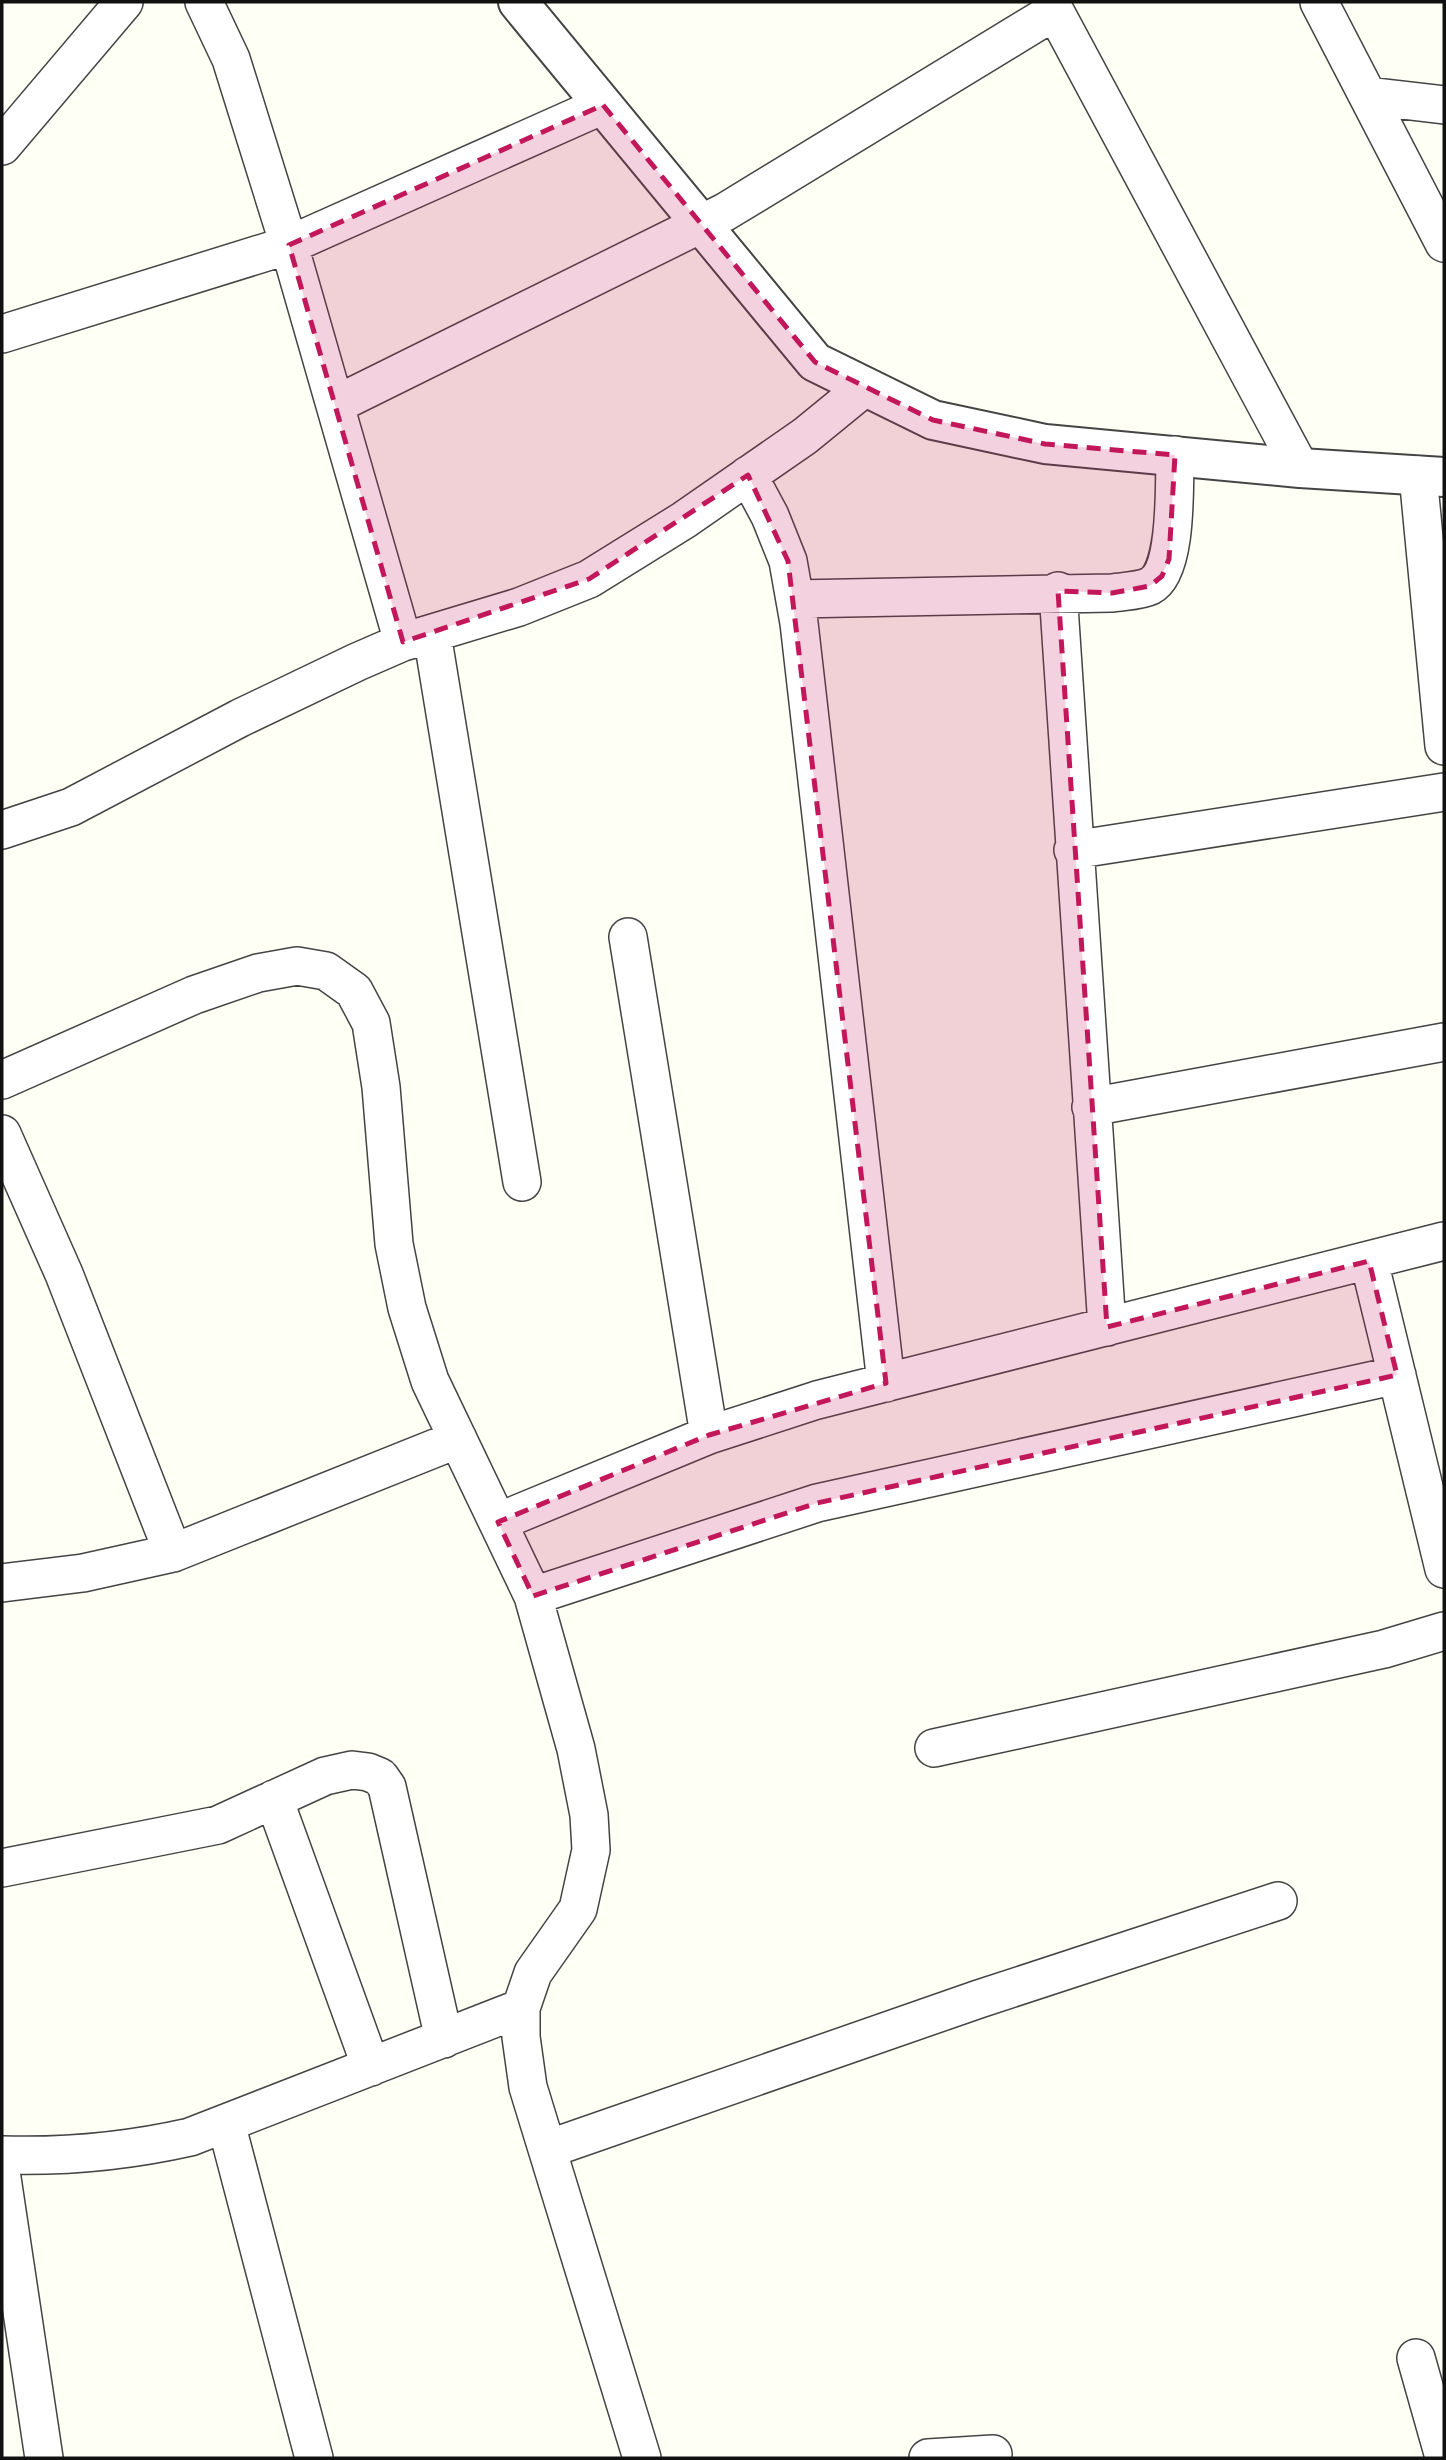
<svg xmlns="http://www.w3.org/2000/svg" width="1446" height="2460" viewBox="0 0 1446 2460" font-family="'Source Serif 4',serif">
  <rect width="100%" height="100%" fill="#fefff5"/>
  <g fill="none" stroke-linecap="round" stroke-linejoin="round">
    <g stroke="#444" stroke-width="40">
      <path id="minor" d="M204,2L231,59L289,245L403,642
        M1050,2L1300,468
        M1319,2L1444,243
        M1368,96L1444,105
        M2,146L124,2
        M2,334L289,245L603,105
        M335,405L725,212L1055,11
        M748,475L770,516L788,561L799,623L886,1383
        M1418,475L1444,746
        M1058,591L1107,1327
        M795,599L1112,593C1124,591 1140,591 1150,586C1178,572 1174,484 1175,455
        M432,634L522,1182
        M2,830L71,807L240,718L357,662L403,642L519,607L589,579L684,520L805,436L865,387
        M1073,850L1444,792
        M628,937L709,1435
        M2,1080L194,995L258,973L297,966L326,971L354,991L371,1023L381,1087L394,1244L407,1308L430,1381L533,1596L576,1749L589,1815L591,1850L578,1909L533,1973L521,2008V2037L528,2087L642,2458
        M1091,1107L1444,1042
        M2,1134L64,1274L173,1553
        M1369,1261L1444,1569
        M498,1522L709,1435L817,1400L1444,1241
        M2,1583L83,1573L173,1553L458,1439
        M533,1596L817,1503L1397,1375
        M934,1748L1384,1649L1444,1631
        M274,1799L371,2067
        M2,1868L218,1825L325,1776L352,1770L368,1772L380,1777L387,1787L444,2039
        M226,2123L314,2458
        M548,2149L979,1999L1278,1901
        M2,2155C66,2157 128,2151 190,2137L521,2008
        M2,2178L44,2458
        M1416,2358L1444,2457
        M928,2458L993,2454"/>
    </g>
    <g stroke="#444" stroke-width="42">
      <path id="tertiary" d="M518,2L815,362L933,420L1045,444L1300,468L1444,477"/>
    </g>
    <use href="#minor" stroke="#fff" stroke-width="37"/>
    <use href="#tertiary" stroke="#fff" stroke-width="38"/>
  </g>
  <path fill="#c2185b" fill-opacity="0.2" stroke="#c2185b" stroke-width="5" stroke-dasharray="14 9" stroke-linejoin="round" d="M603,105L815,362L933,420L1045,444L1175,455L1169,559L1162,576L1150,586L1112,593L1058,591L1107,1327L1369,1261L1397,1375L817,1503L533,1596L498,1522L709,1435L886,1383L788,561L748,475L589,579L403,642L289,245Z"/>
  <rect width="1446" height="2460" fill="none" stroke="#111111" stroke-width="7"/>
</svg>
